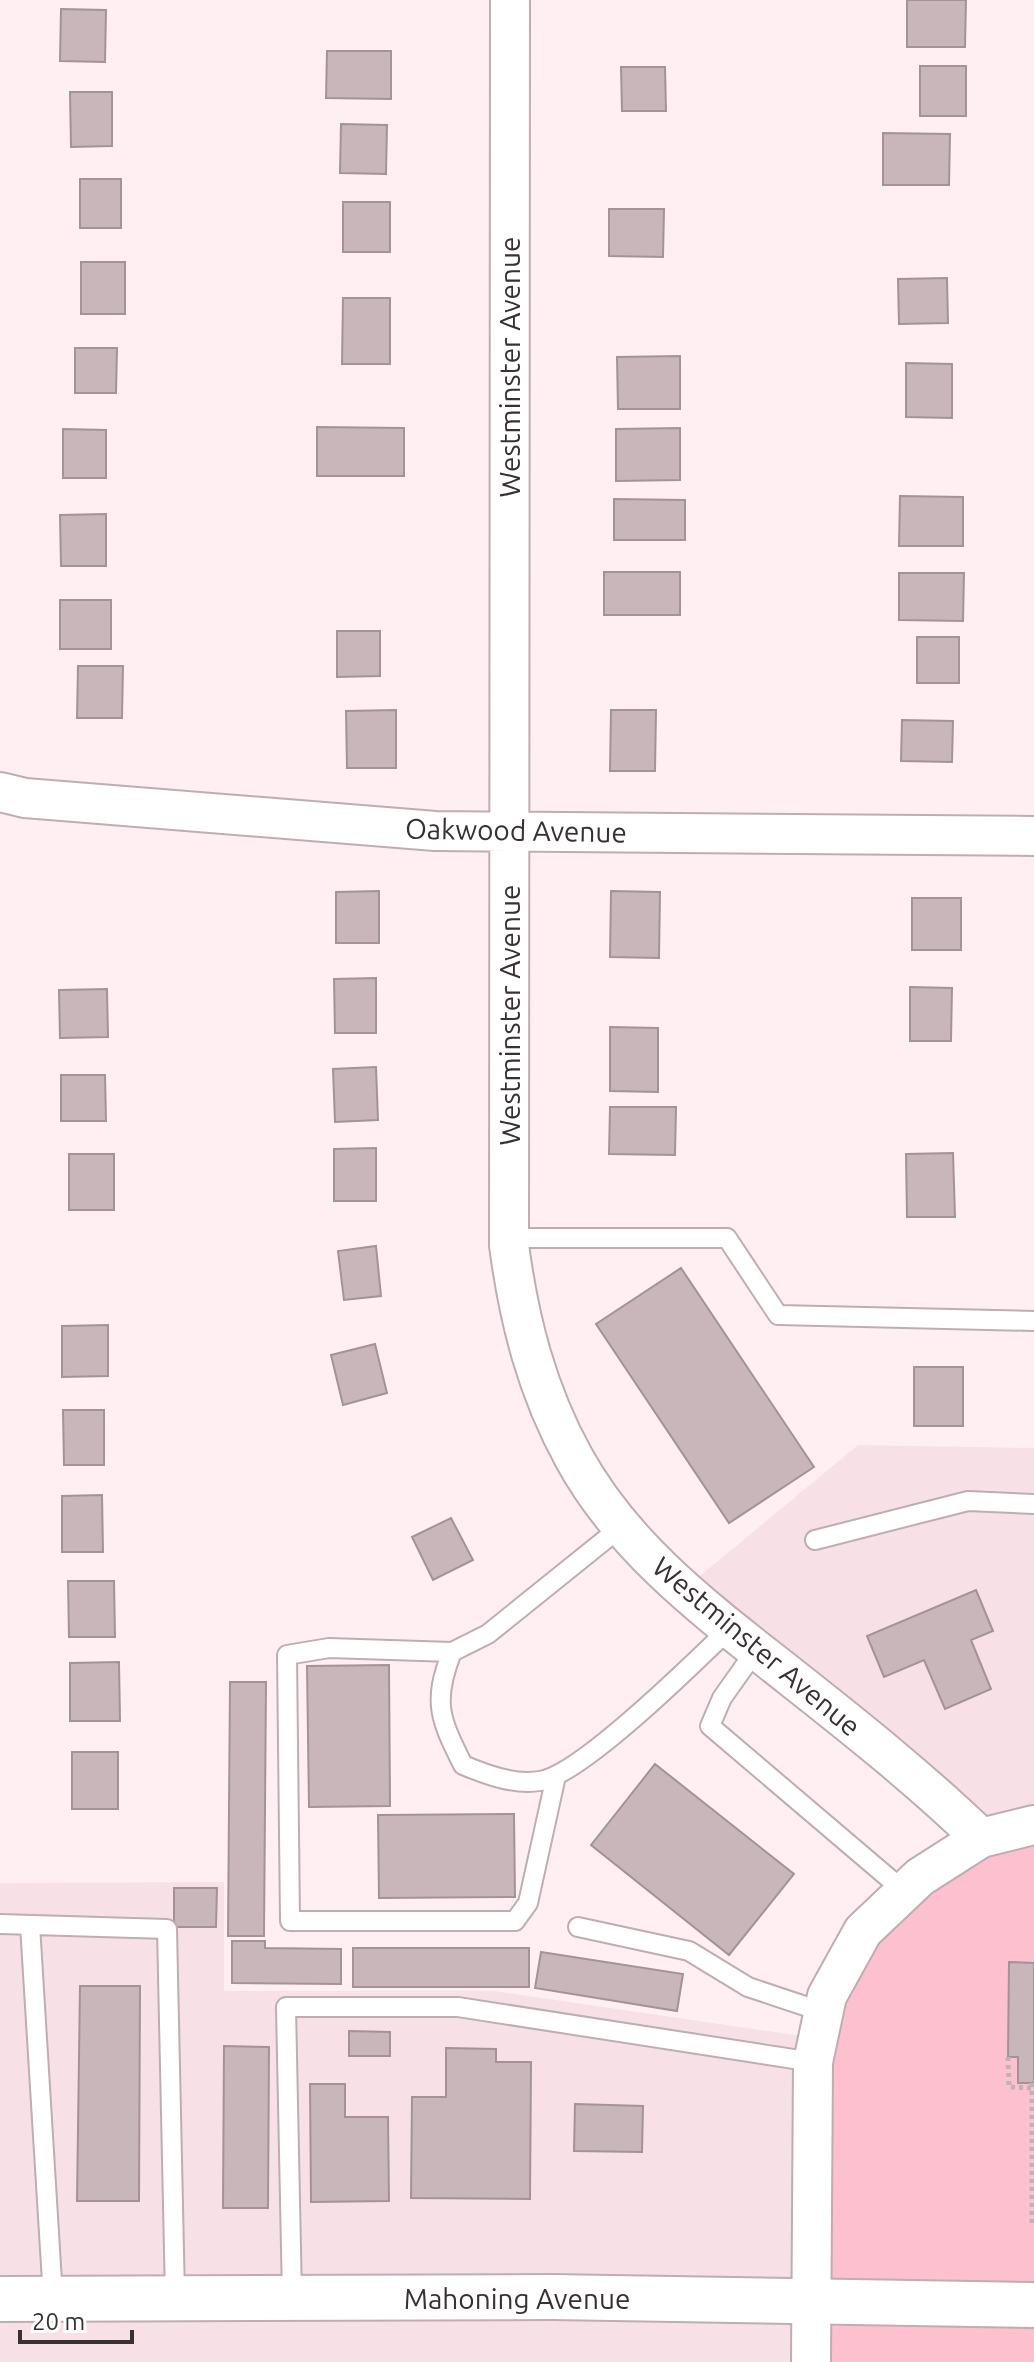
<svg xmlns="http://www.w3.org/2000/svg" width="1034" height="2362" viewBox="0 0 1034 2362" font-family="Ubuntu,sans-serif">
  <rect width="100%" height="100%" fill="#ffeff3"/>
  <path fill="#f8e1e6" d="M858,1445L1034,1448V1825L981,1838L683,1590Z
    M224,1882V1991H495L816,2038L811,2362H0V1883Z"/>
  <path fill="#fdc0cf" d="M1034,1825V2362H811L810,2128L863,1931Z"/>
  <path fill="#c9b6ba" stroke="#a49296" stroke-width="2" d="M907,0H966L965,47H907Z
    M61,9L106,10L105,62L60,61Z
    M327,51H391V99L326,98Z
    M920,66H966V116H920Z
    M621,67H665L666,111H622Z
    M70,92H112V146L71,147Z
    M341,124L387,125L386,174L340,173Z
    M883,133L950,134L949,185H883Z
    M80,179H121V228H80Z
    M343,202H390V252H343Z
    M609,209H664L663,257L609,256Z
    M81,262H125V314H81Z
    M947,278L948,323L899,324L898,279Z
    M343,298H390V364H342Z
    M75,348H117L116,393H75Z
    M680,356V409H618L617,357Z
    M906,363L952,364V418L906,417Z
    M317,427L404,428V476H317Z
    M680,428V480L616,481V429Z
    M63,429L106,430V478H63Z
    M900,496L963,497V546H899Z
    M614,499L685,500V540H614Z
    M106,514V566H61L60,515Z
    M604,572H680V615H604Z
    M899,573H964L963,621L899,620Z
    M60,600H111V649H60Z
    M337,631H380V676L337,677Z
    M917,637H959V683H917Z
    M78,666H123L122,718H77Z
    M396,710V768H347L346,711Z
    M611,710H656L655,771H610Z
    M902,720L953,721L952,762L901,761Z
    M379,891V943H336V892Z
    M611,891L660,892L659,958L610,957Z
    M912,898H961V950H912Z
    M376,978V1033H335L334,979Z
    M910,987L952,988L951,1041H910Z
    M107,989L108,1037L60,1038L59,990Z
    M610,1027L658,1028V1092L610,1091Z
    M376,1067L378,1120L335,1122L333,1069Z
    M61,1075H105L106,1121H61Z
    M610,1107H676L675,1155L609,1154Z
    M376,1148V1201H334V1149Z
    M953,1153L955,1217H907L906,1154Z
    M69,1154H114V1210H69Z
    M376,1246L381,1296L344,1300L338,1251Z
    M681,1268L814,1467L729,1523L596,1324Z
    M108,1325V1376L62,1377V1326Z
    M375,1344L387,1393L343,1405L331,1355Z
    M914,1367H963V1426H914Z
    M63,1410H104V1465H64Z
    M102,1495L103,1552H62V1496Z
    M451,1518L473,1560L433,1580L412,1537Z
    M68,1581H114L115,1637H69Z
    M976,1590L993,1631L971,1640L991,1689L945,1709L924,1660L884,1677L867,1636Z
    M119,1662L120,1721H70V1663Z
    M389,1665L390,1806L309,1807L307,1666Z
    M230,1682H266L264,1936H228Z
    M72,1752H118V1809H72Z
    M655,1764L794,1874L729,1955L591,1845Z
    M514,1814L515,1897L379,1898L378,1815Z
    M174,1888H217L216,1927H174Z
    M232,1941H265V1948L341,1949V1984L232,1983Z
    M353,1948H529V1987H353Z
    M541,1952L683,1974L677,2011L535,1988Z
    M1009,1962L1034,1963V2083H1018V2057H1008Z
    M80,1986H140L139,2201H77Z
    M349,2031L390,2032V2056H349Z
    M224,2046L269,2047L268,2208H223Z
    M446,2048L496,2049V2062H531L530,2199L411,2198L412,2097H446Z
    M310,2084H345V2117H388L389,2201L311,2202Z
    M575,2104L643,2106L642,2152L574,2151Z"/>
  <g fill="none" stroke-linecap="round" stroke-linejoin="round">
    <g stroke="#bfadb1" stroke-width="22">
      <path id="service" d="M509,1238H727L778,1315L1034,1321
        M621,1527L488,1634L452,1652C432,1702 440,1719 463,1765C487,1775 514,1785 540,1781C581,1775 696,1661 729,1629
        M815,1540L968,1501L1034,1504
        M756,1650L722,1698L710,1726L904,1891
        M452,1652L329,1648L287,1655L290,1921H515L528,1903L556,1776
        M0,1924L167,1929L175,2297
        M30,1925L53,2298
        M578,1927L689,1951L748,1987L823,2012
        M292,2297L286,2007H458L813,2062"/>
    </g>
    <g stroke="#bfadb1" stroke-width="42">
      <path id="minor" d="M510,0L509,1245C519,1321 537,1391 574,1458C625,1551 710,1613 791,1677C857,1729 921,1780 981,1838
        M0,792L25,798L435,831L1034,836
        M811,2362L813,2062L827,1996L863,1931L920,1877L981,1838L1034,1825"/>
    </g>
    <g stroke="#bfadb1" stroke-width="48">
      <path id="primary" d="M0,2299L552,2297L1034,2305"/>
    </g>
    <path stroke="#c0b3b6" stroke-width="5" stroke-dasharray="4 4" stroke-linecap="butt" d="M1008,2057L1009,2087L1032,2088
      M1032,2083V2225"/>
    <use href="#service" stroke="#fff" stroke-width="18"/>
    <use href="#minor" stroke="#fff" stroke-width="38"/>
    <use href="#primary" stroke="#fff" stroke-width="44"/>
  </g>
  <g text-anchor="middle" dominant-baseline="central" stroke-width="6" stroke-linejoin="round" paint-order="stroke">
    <g font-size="28" fill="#383132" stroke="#fff">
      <text transform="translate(509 367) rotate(-90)">Westminster Avenue</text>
      <text transform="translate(516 830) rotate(1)">Oakwood Avenue</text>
      <text transform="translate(509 1015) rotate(-90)">Westminster Avenue</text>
      <text transform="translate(757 1646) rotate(40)">Westminster Avenue</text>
      <text x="517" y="2298">Mahoning Avenue</text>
    </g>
  </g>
  <path d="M20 2330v12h112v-12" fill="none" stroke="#383132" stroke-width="4"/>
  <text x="32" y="2330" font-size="24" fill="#383132" stroke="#ffffff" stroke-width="6" paint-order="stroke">20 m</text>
</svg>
